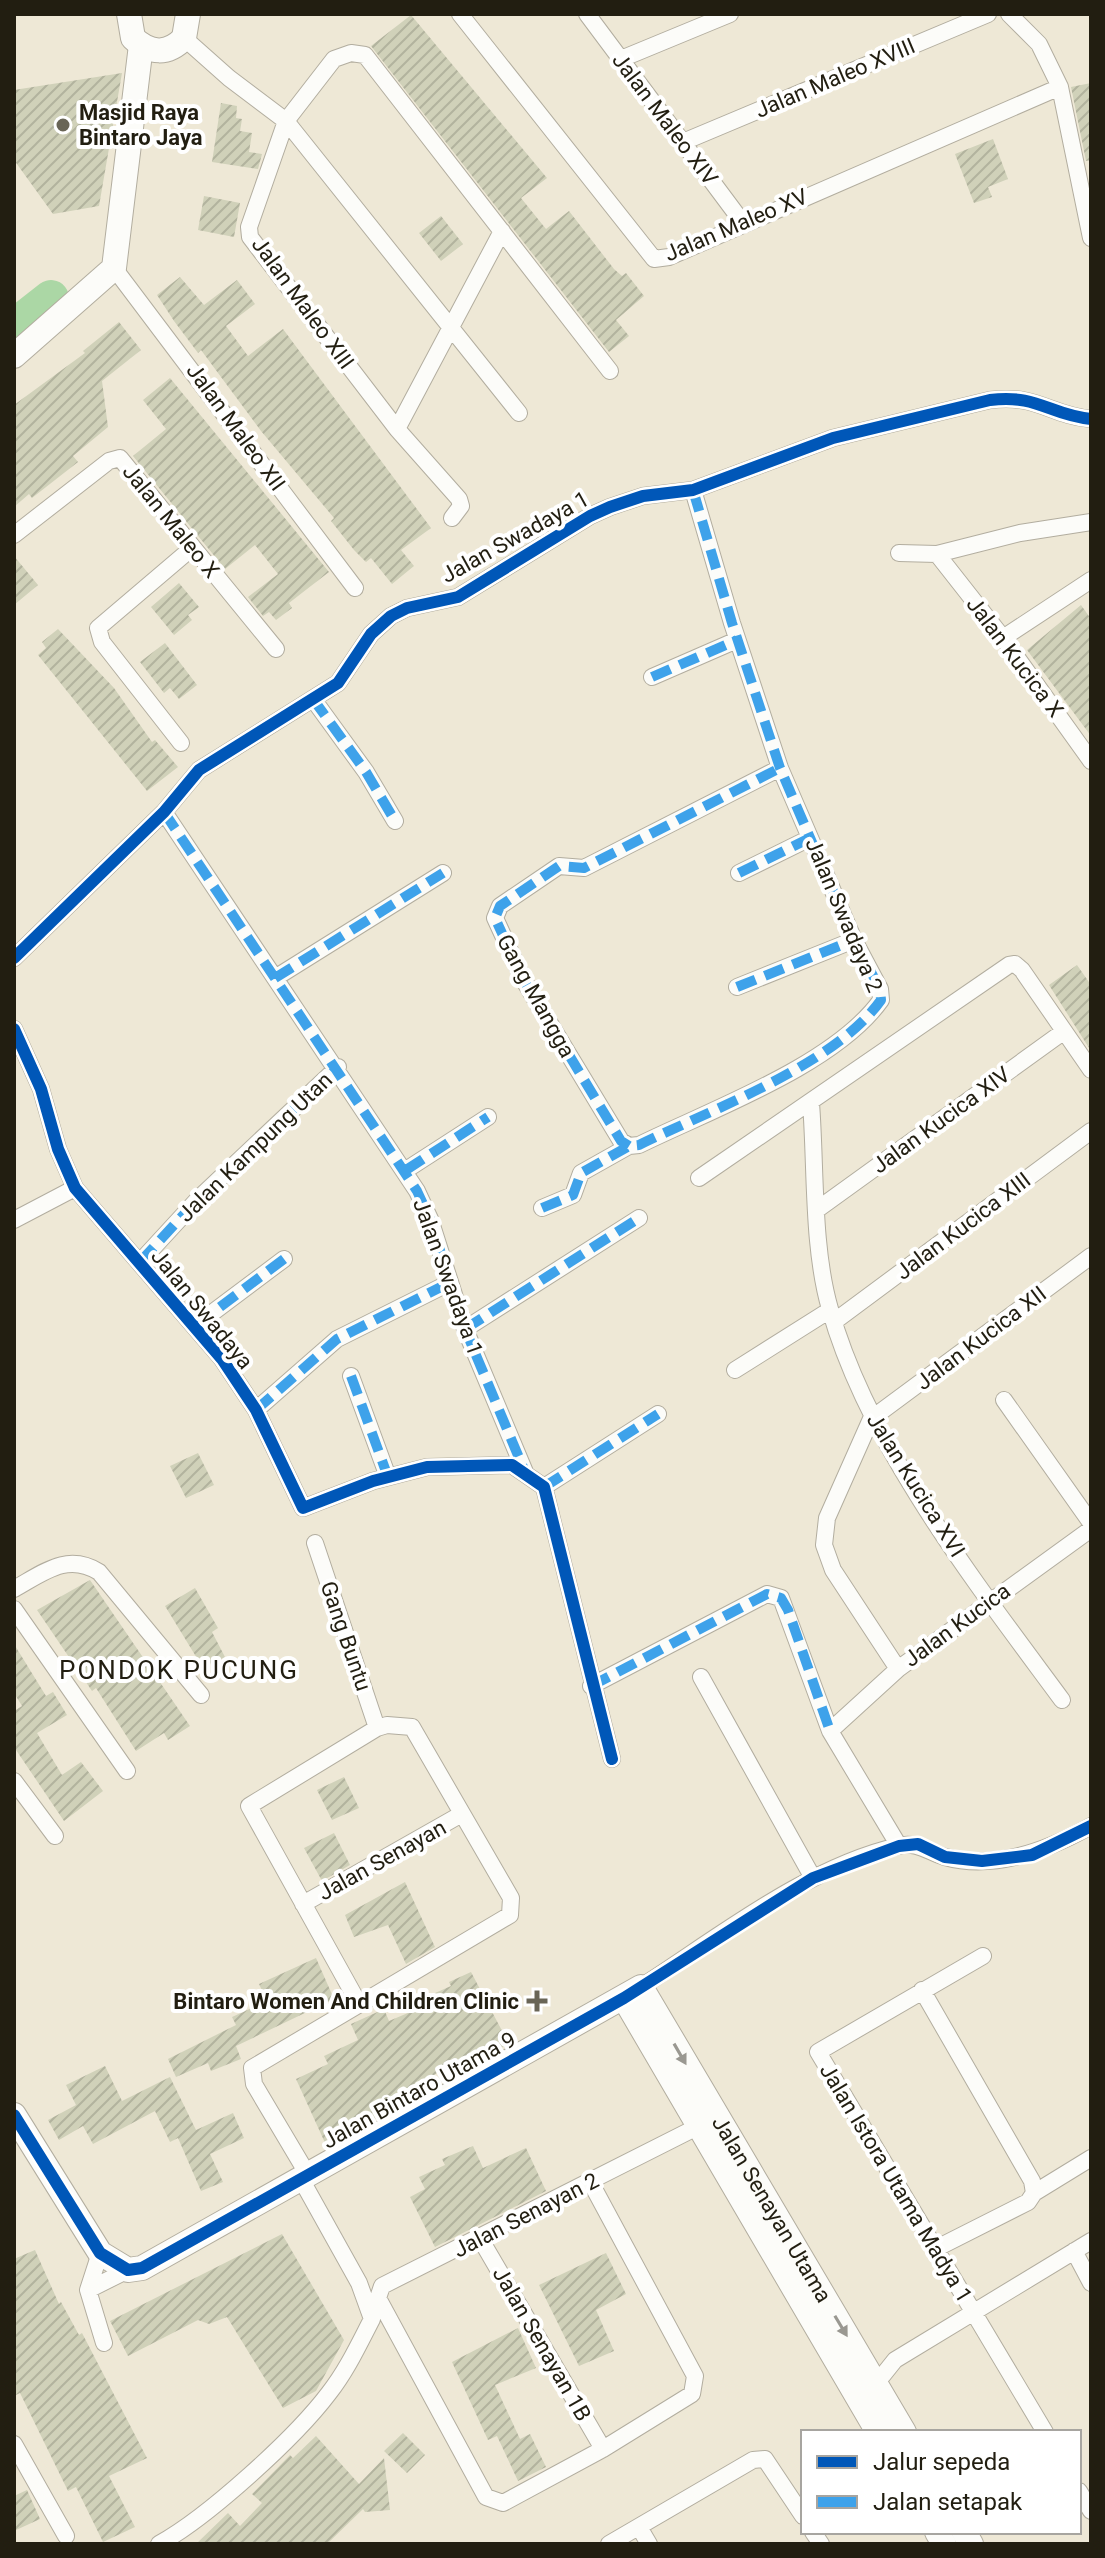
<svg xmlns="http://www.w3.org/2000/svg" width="1105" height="2558" viewBox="0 0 1105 2558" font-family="Roboto,sans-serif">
  <defs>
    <pattern id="building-hatch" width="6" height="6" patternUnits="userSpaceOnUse" patternTransform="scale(2)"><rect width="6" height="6" fill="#d0d1b9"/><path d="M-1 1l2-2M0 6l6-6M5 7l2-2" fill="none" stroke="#b2b39e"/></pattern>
  </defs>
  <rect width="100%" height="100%" fill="#eee8d6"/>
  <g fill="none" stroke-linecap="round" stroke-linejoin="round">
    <path stroke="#abd7a5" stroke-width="36" d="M14,327L51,298"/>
  </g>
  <path fill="url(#building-hatch)" d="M411,15L547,178L521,198L546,229L569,211L614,269L622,276L626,273L644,296L616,320L629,336L609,352L371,46Z
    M122,73L99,206L53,214L14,160V90Z
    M1091,83V160L1086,161L1071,87Z
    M221,103L237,106L236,118L242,119L240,131L252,133L249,152L262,154L258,169L212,162Z
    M993,139L1008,179L988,187L992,197L974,203L955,154Z
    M204,196L240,203L234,237L198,230Z
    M441,216L463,244L441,261L419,233Z
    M180,277L204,305L237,280L255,304L226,326L248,356L283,329L431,528L401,550L414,566L392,584L371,558L366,562L354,550L331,521L334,518L261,431L201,350L198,353L174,321L157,295Z
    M119,322L141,350L102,381L108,427L73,456L78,462L32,498L29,494L14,507V405L85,353L83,351Z
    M170,378L329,572L289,603L292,608L276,620L269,612L263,616L248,597L278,574L255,545L225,569L133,456L166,429L143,400Z
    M14,556L38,585L14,605Z
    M179,583L199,607L188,615L192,620L174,635L151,607Z
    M1081,605L1091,619V736L1027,650Z
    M58,629L114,688L152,742L155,740L178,767L147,791L38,655L46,648L42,642Z
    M165,643L197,685L179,699L170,688L164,693L140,662Z
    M1077,965L1091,985V1051L1049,985Z
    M198,1453L214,1485L186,1498L170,1466Z
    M90,1580L190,1726L168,1740L164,1733L136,1751L96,1688L92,1691L37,1610Z
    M195,1588L218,1628L212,1632L225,1657L203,1668L165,1606Z
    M14,1644L46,1696L53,1692L67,1715L37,1733L62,1775L81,1762L103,1791L64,1821L14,1747V1711L22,1706L14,1693Z
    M344,1777L359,1808L332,1820L317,1790Z
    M334,1833L350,1865L322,1881L304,1848Z
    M405,1882L435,1947L406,1964L388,1925L354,1937L345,1915Z
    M316,1958L334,1999L236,2046L241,2059L211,2071L208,2063L176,2077L168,2059L236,2025L232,2017L267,2001L259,1984Z
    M471,1972L509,2044L484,2056L481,2052L449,2066L407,2091L410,2100L326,2145L296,2079L328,2064L324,2056L358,2040L351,2024L384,2009L389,2021L422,2007L419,2000L451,1986L449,1982Z
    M105,2066L122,2101L170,2077L196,2130L233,2113L244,2138L210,2154L223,2182L201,2191L178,2138L170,2142L155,2111L93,2144L83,2126L59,2140L48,2120L76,2105L66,2085Z
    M473,2146L483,2168L526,2148L546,2191L435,2247L410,2197L425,2189L419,2177L445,2165L442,2159Z
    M282,2234L344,2340L316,2391L283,2408L227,2317L209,2324L198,2320L128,2356L110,2321Z
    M35,2250L59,2304L61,2302L79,2335L82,2333L147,2458L109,2476L135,2527L103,2542L76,2487L68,2491L20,2393L14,2396V2259Z
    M606,2253L626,2294L596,2310L614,2351L579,2366L539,2285Z
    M518,2328L536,2368L495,2385L520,2439L530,2434L546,2467L518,2481L497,2436L488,2440L452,2362Z
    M403,2433L425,2455L407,2473L384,2451Z
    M316,2436L359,2484L384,2458L390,2510L365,2512L363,2509L327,2544H196L228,2513L240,2526L262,2503L252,2494L290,2455L293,2458Z
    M27,2490L40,2519L14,2531V2496Z"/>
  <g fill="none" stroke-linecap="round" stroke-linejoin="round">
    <g stroke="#b2ad9f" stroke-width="18">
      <path id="street" d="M460,14L654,259L669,257L1060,87
        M587,14L743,223
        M1009,14L1039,44L1060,87L1091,238
        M184,38L229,78L286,121L519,413
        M621,59L730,14
        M683,142L988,14
        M114,268L355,588
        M397,429L502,231
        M452,518L461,506L459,499L397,429L250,237L249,227L286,121L334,59L351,53L365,55L610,371
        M14,535L109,461L120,458L276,649
        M899,553L937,554L1020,533L1091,522
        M937,554L1003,638L1091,761
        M1003,638L1091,580
        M652,677L737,640
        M313,699L366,772L395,821
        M181,743L102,642L98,628L192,548
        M164,812L417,1191L430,1219L465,1329L525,1472
        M739,873L810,838
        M14,958L164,812L199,770L338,683L371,634L391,616L407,608L458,597L590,516L610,507L643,496L693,490L833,438L990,400C1038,394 1049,415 1091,419
        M275,978L443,873
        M737,987L854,940
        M14,1029L41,1089L58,1149L75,1188L222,1359L256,1410L303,1508L373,1481L427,1467L512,1465L544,1487L612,1759
        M811,1103C816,1168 812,1247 830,1309C868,1446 978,1586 1062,1700
        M629,1146L621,1141L523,979L495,918L500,906L559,866L584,868L780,768
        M406,1170L488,1117
        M699,1178L1009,965L1015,964L1022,970L1091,1070
        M542,1208L573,1195L581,1173L629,1146L639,1145C710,1110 835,1065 881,1000L880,989L854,940L780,768L732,623L693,490
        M818,1209L1063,1032
        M14,1220L75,1188
        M140,1262L198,1199L338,1067
        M835,1321L1091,1131
        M196,1325L284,1259
        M465,1329L639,1218
        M735,1370L830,1310
        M351,1376L388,1477
        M1004,1400L1091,1523
        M256,1410L337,1339L449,1283
        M544,1487L658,1414
        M315,1543L377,1728
        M14,1589C43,1573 67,1552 99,1572L201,1695
        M14,1609L127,1771
        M898,1669L833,1570L824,1545L827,1518L871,1419L1091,1256
        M701,1677L813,1878
        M591,1686L767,1594L781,1598L830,1731L899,1846
        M830,1731L898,1669L1091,1529
        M14,1781L55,1836
        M303,1904L460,1815
        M983,1956L818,2052L1045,2432
        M641,1987C719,1937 807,1867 898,1846C917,1841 928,1852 945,1857C995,1871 1048,1850 1091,1826
        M922,1990L1032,2181L1034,2193
        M308,2175L254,2084L252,2068L510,1915L511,1898L412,1727L387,1725L377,1728L249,1806L359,2004
        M591,2183L695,2376L692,2394L603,2449L503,2503L486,2497L378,2298L382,2286L707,2122
        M481,2240L603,2449
        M937,2248L1028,2202L1034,2193L1091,2158
        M1074,2251L1091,2283
        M100,2253L88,2290L104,2343
        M88,2290L128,2270
        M873,2380L883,2375L895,2360L1091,2241
        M14,2444L66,2536
        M1079,2491L1091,2511
        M639,2527L649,2544
        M813,2532L821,2544
        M159,2544C208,2517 295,2438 329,2393C347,2370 359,2344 372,2319L359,2283L301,2179
        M609,2544L753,2460L765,2459L803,2516"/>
    </g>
    <g stroke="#b2ad9f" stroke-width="26">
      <g id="secondary">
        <path d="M129,14L133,38C150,54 168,55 184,38L188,14"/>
        <path d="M14,356L114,268L141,45"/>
        <path d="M624,1998L878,2432"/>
        <path id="s1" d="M14,2115L100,2253L128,2270L142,2268L641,1987L904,2432"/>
        <path d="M937,2532L944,2544"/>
        <path d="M964,2532L971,2544"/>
      </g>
    </g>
    <use href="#street" stroke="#fcfcf9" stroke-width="16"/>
    <use href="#secondary" stroke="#fcfcf9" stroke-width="24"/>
    <path stroke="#3ea2ea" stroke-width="10" stroke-dasharray="20 10" stroke-linecap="butt" d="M652,677L737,640
      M313,699L366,772L395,821
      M164,812L417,1191L430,1219L465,1329L525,1472
      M739,873L810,838
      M275,978L443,873
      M737,987L854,940
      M629,1146L621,1141L523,979L495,918L500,906L559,866L584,868L780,768
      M406,1170L488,1117
      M542,1208L573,1195L581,1173L629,1146L639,1145C710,1110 835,1065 881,1000L880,989L854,940L780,768L732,623L693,490
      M140,1262L198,1199L338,1067
      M196,1325L284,1259
      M465,1329L639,1218
      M351,1376L388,1477
      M256,1410L337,1339L449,1283
      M544,1487L658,1414
      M591,1686L767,1594L781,1598L788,1610L830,1731"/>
    <g stroke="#fff" stroke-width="17">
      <path id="cycleway" d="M14,958L164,812L199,770L338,683L371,634L391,616L407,608L458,597L590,516L610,507L643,496L693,490L833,438L990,400C1038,394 1049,415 1091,419
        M14,1029L41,1089L58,1149L75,1188L222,1359L256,1410L303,1508L373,1481L427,1467L512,1465L544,1487L612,1759
        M14,2115L100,2253L128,2270L142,2268L624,1998L813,1878L899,1846L918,1844L945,1857L982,1861L1032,1855L1091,1826"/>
    </g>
    <use href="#cycleway" stroke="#0057b8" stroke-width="12"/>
  </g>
  <defs><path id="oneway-solid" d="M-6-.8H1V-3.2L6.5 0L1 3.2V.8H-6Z" transform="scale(2)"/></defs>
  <g fill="#9a9891">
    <use href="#oneway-solid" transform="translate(680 2054) rotate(60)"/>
    <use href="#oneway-solid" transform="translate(841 2326) rotate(59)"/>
  </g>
  <g fill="#696556" stroke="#fff" stroke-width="3">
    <circle cx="63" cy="125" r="8"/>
    <path d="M533 1989h8v8h8v8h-8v8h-8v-8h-8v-8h8z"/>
  </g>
  <g text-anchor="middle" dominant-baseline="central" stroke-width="8" stroke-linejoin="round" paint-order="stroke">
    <g font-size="22" fill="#221e11" stroke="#fff">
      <text transform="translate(835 78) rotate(-23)">Jalan Maleo XVIII</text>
      <text transform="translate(665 119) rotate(53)">Jalan Maleo XIV</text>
      <text transform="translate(736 225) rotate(-23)">Jalan Maleo XV</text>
      <text transform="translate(303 303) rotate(54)">Jalan Maleo XIII</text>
      <text transform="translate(236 427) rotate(54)">Jalan Maleo XII</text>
      <text transform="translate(171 521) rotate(51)">Jalan Maleo X</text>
      <text transform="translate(515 537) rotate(-29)">Jalan Swadaya 1</text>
      <text transform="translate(1015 657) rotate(53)">Jalan Kucica X</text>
      <text transform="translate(844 915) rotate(67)">Jalan Swadaya 2</text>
      <text transform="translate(536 996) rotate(61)">Gang Mangga</text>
      <text transform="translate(941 1120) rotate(-36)">Jalan Kucica XIV</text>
      <text transform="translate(255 1147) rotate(-44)">Jalan Kampung Utan</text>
      <text transform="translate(963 1226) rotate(-37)">Jalan Kucica XIII</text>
      <text transform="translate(448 1277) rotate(70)">Jalan Swadaya 1</text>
      <text transform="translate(202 1309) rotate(51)">Jalan Swadaya</text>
      <text transform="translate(981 1338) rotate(-37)">Jalan Kucica XII</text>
      <text transform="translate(916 1485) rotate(58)">Jalan Kucica XVI</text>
      <text transform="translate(957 1625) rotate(-36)">Jalan Kucica</text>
      <text transform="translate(346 1636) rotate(71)">Gang Buntu</text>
      <text transform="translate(382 1860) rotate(-29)">Jalan Senayan</text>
      <text transform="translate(419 2090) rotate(-29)">Jalan Bintaro Utama 9</text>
      <text transform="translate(896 2183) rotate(59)">Jalan Istora Utama Madya 1</text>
      <text stroke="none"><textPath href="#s1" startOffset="1040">Jalan Senayan Utama</textPath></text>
      <text transform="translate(526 2215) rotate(-27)">Jalan Senayan 2</text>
      <text transform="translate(542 2344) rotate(60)">Jalan Senayan 1B</text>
    </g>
    <g font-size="22" font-weight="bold" fill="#221e11" stroke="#fff" text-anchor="start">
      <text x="79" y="112">Masjid Raya<tspan x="79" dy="25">Bintaro Jaya</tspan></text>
      <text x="519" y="2001" text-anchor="end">Bintaro Women And Children Clinic</text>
    </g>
    <g font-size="26" letter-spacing="2" fill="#221e11" stroke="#fff">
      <text x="179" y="1670">PONDOK PUCUNG</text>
    </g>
  </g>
  <rect width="1105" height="2558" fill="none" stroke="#221e11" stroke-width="32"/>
  <rect x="801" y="2430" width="280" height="104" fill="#ffffff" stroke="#a7a5a0" stroke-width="2"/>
  <rect x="817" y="2456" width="40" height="12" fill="#0057b8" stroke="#a7a5a0" stroke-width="2"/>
  <text x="873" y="2470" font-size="24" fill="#221e11">Jalur sepeda</text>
  <rect x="817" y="2496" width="40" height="12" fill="#3ea2ea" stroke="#a7a5a0" stroke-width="2"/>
  <text x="873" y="2510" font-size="24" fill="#221e11">Jalan setapak</text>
</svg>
